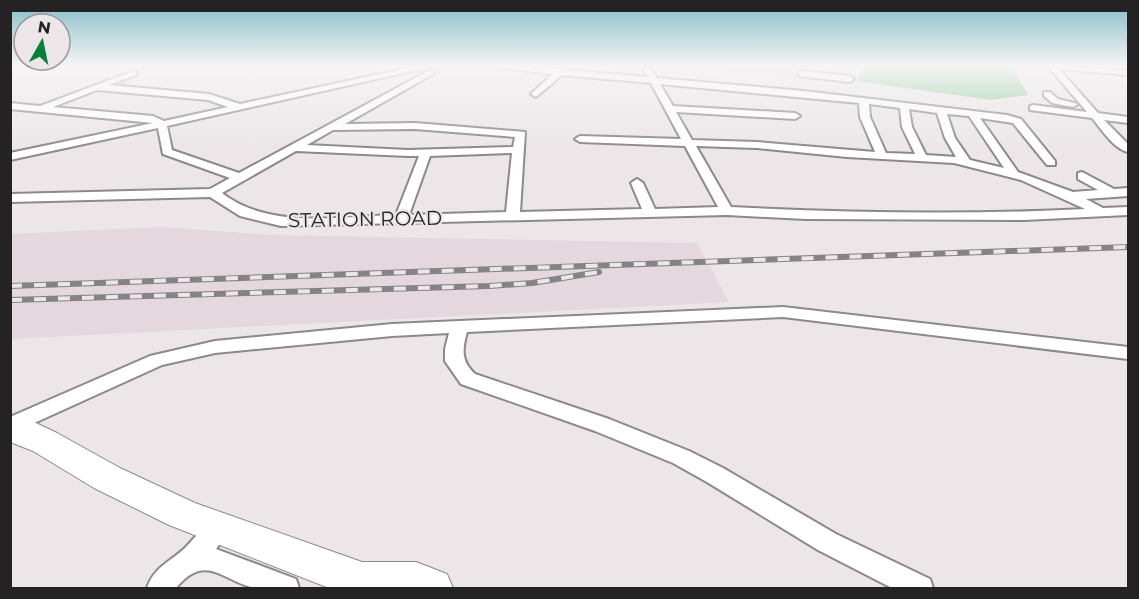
<svg xmlns="http://www.w3.org/2000/svg" width="1139" height="599" viewBox="0 0 1139 599" font-family="Montserrat,sans-serif">
  <rect width="100%" height="100%" fill="#ece6e8"/>
  <path fill="#e4d7dd" d="M730,65H814L810,73L802,72L796,79L726,73Z
    M161,227L271,235L697,243L729,302L11,339V234Z"/>
  <path fill="#8dc998" d="M866,65H1010L1028,95L991,100L857,81Z"/>
  <g fill="none" stroke-linecap="round" stroke-linejoin="round">
    <g stroke="#8d888a" stroke-width="4">
      <path id="minor" d="M422,65H439L167,126L172,150L239,173L430,70L434,72L433,74L345,124L415,123L525,132L520,212L642,209L631,183L637,179L643,183L655,209L718,207L685,146L580,142L575,139L580,136L681,139L651,83L562,75L536,97L531,94L533,92L553,74L478,65H512L648,77L641,65H649L657,78L804,91L1007,115L1021,119L1055,161V165H1047L1013,123L980,118L1018,172L1073,192L1098,190L1078,179V173L1082,172L1114,189L1128,188V196L1086,199L1103,208L1128,207V215L1024,220L805,219L727,215L281,226L240,216L210,197L10,202V194L210,189L230,178L163,154L158,128L10,160V153L153,123L10,109V103L40,106L133,71H136V75L109,85L209,94L240,104ZM660,84L859,103L860,117L875,152L757,142L692,140L676,112L795,119L800,116L795,113L673,106ZM97,90L208,100L228,107L164,121L153,116L53,107ZM869,104L900,108L902,127L915,154L886,153L870,117ZM909,109L937,113L945,138L956,157L926,155L912,127ZM947,114L969,116L1004,168L970,160L955,138ZM415,129L515,137L513,147L408,150L307,145L333,130ZM696,146L757,148L847,157L954,163L1021,180L1085,209C967,215 849,213 731,207ZM296,151L408,156H419L396,215C338,216 270,230 222,193ZM512,153L506,212L409,215L430,156Z
        M1047,65L1128,71V75L1059,69L1098,113L1128,117V123L1104,120L1128,144V152C1114,149 1102,130 1092,118L1030,110V106L1033,105L1087,112Z
        M802,71L850,76L854,79L850,82L799,76V72Z
        M1044,92H1050L1058,99L1078,104L1073,107L1052,103L1044,96Z
        M783,307L1128,347V359L783,317L467,332C462,350 461,361 475,374L609,419L689,451L723,468L836,534L930,579L933,588H892L818,550L707,482L673,463L595,431L461,384L445,361V349L449,333L392,336L215,353L162,365L10,434V417L150,356L215,341L392,324Z
        M220,517L229,520L232,528L216,549L296,579L299,588C286,588 270,591 256,588C223,582 206,551 176,588H147C154,567 170,562 185,548C196,537 205,523 220,517Z"/>
    </g>
    <g stroke="#8d888a" stroke-width="2">
      <path id="highway" d="M10,418L36,423L57,433L120,468L195,503L362,562H416L447,574L453,588H329L169,525L94,488L33,451L10,442Z"/>
    </g>
    <use href="#minor" fill="#fff" fill-rule="evenodd"/>
    <use href="#highway" fill="#fff" fill-rule="evenodd"/>
    <g stroke="#878384" stroke-width="6">
      <path id="rail" d="M10,286L1128,247
        M10,300L489,286L532,283L599,272"/>
    </g>
    <use href="#rail" stroke="#ece6e8" stroke-width="4" stroke-dasharray="12" stroke-linecap="butt"/>
  </g>
  <linearGradient id="sky" x2="0" y2="1"><stop stop-color="#83bcc8"/><stop offset="0.44" stop-color="#f6f4f5"/><stop offset="1" stop-color="#f6f4f5" stop-opacity="0"/></linearGradient>
  <rect width="1139" height="149" fill="url(#sky)"/>
  <g text-anchor="middle" dominant-baseline="central" stroke-width="4.5" stroke-linejoin="round" paint-order="stroke">
    <g font-size="20" fill="#242223" stroke="#ece6e8">
      <text transform="translate(365 219) rotate(-1)">STATION ROAD</text>
    </g>
  </g>
  <rect width="1139" height="599" fill="none" stroke="#242223" stroke-width="24"/>
  <g transform="translate(42 42) rotate(9)"><circle r="28" fill="#ece6e8" stroke="#9c9899" stroke-width="1.5"/>
  <path d="M0-4.5L10 22L0 15L-10 22Z" fill="#078039"/>
  <text y="-9" font-size="16" font-weight="bold" text-anchor="middle" fill="#242223">N</text>
  </g>
</svg>
